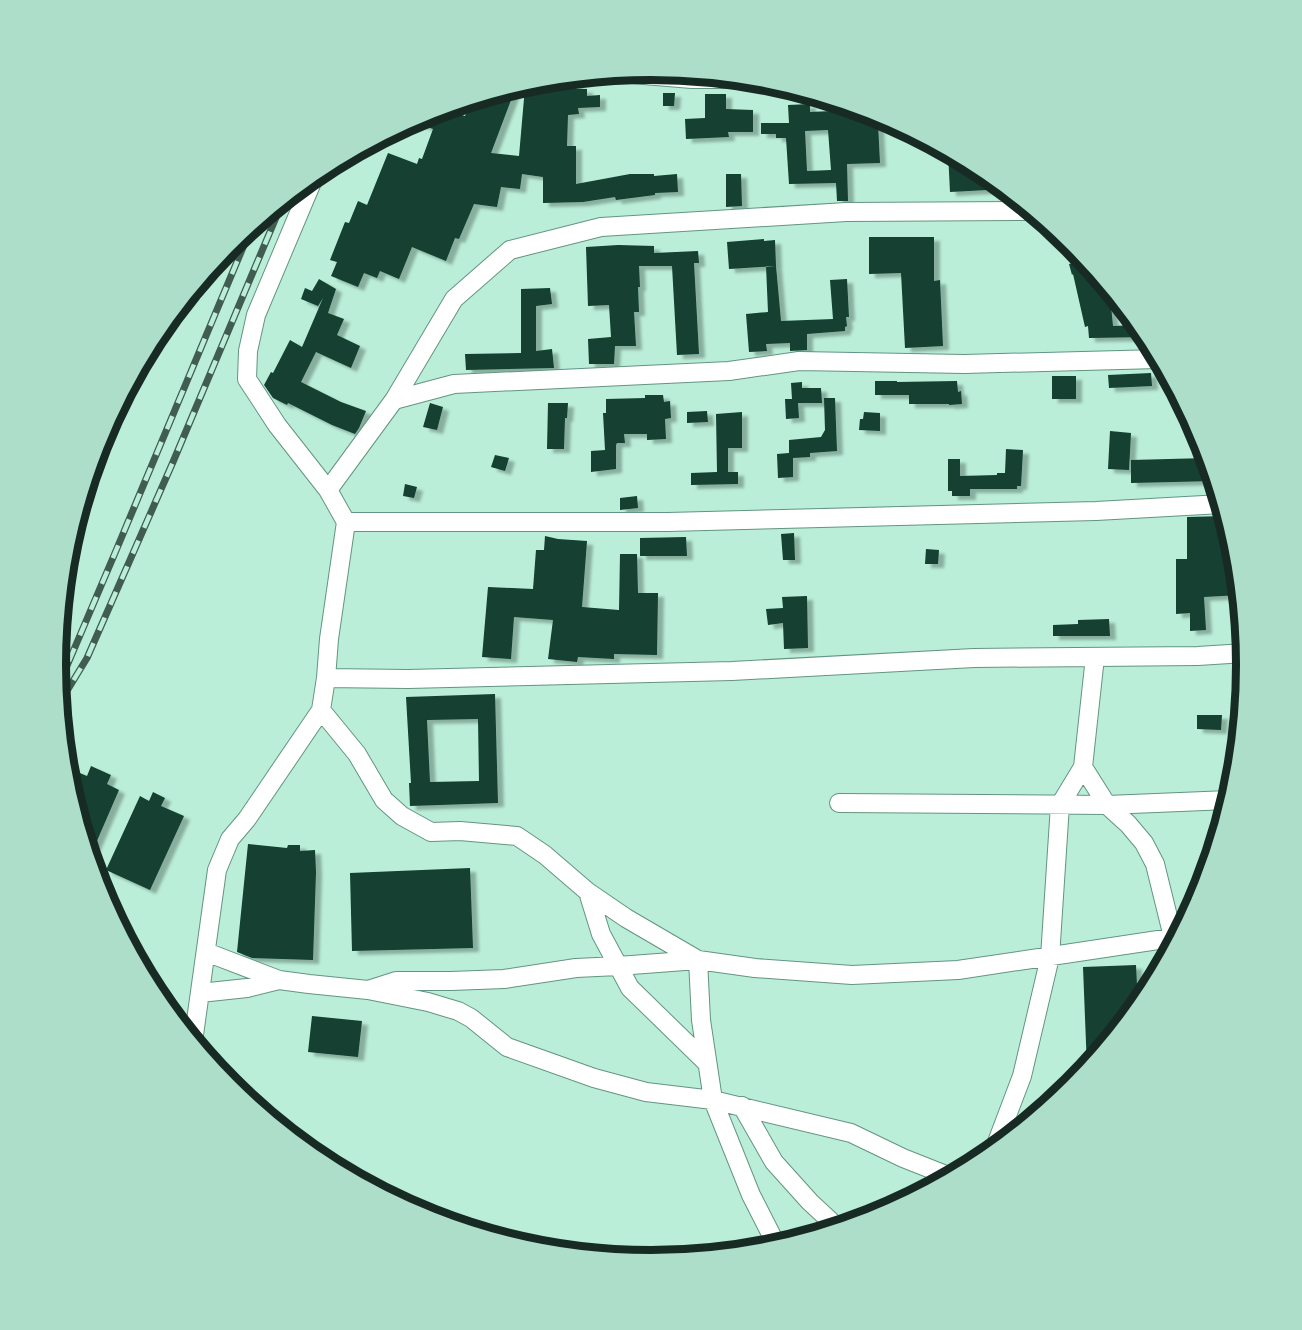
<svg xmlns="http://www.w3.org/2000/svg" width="1302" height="1330" viewBox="0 0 1302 1330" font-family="'Crimson Pro',serif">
  <defs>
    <filter id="shadow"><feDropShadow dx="6" dy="4" stdDeviation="1.5" flood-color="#0004"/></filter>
  </defs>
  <rect width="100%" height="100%" fill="#baeed8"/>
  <path fill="#124031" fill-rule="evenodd" filter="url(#shadow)" d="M516,87L491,153L519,156L525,87L587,89V96L600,95V107L578,108L579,114L568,115L567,146H576V184L630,174H654V176L677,174L678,192L655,193V195L616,200L615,197L583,202L543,203V177L522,174L520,189L501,187L497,207L474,204L459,239L455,238L446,261L412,247L399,279L380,271L377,278L364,273L358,287L331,276L337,262L330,260L345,222L349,223L358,201L367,205L388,153L417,164L419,158L422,159L433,129L411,121L423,115L444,109L465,116L471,100Z
    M663,93H675L674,106H663Z
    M705,94H726V109L753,110V132H728L729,137L686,139L685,119L705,118Z
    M832,100L844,104L845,111L853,110L854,117H864V124H878L880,163L847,164L848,201H837L836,183L789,184L786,138H776V134H761V123H789L788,105L810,104V112L832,111ZM828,130L831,170L807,171L805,131Z
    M948,152L982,170L1006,189L950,192Z
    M726,174H741L742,206L726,207Z
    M869,237H934V281L940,280L943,346L905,348L901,273L869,274Z
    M764,239V241L775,240L776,266L729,269L727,242Z
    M618,245L654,246V253L698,251L699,263H694L699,354L677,355L672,266H639L640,287H638L639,312H634L636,346H615L614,364H589L588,339L611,337L609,305L588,306L586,247Z
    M1082,261H1086L1121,304L1111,306L1113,326L1139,325L1148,337L1089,338L1088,326L1085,327L1073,274L1072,275L1069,264Z
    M766,266H776L781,321L833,319L830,280L847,279L849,317H846L847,326L845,327V331L807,334V350L790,351V343L766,344L767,351L749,352L746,314L768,312Z
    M319,279L336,289L328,313L344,319L337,335L360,346L351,368L316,352L301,382L341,402L366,411L359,428L355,434L332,425L288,403L287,405L273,398L264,385L271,372L273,373L290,340L302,347L323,298L318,306L301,299L305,288L312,291Z
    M550,288L552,304L536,306V351L552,349L554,368L466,370L465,354L521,353V289Z
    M1151,373L1152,386L1109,388L1108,375Z
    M1052,376H1076V399H1052Z
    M875,381H897V382L957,381L958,392L961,391L962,404L949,405V404H909V395H875Z
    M802,382V388H821L822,403H798L799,418L786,419L785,399H792L791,383Z
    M645,395H663L664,402L670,401L671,418L665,419L666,439L647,440V434H624L625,443H617L616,445V469L591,472V451L605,450L603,413H606V399L645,398Z
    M824,398H835L837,451L810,453V457L793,458V477L778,478L777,454L789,453V440L821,437L825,430Z
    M430,403L443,407L437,430L423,427Z
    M548,403H568L567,418H565L564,449H547Z
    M707,411L708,422L687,423V412Z
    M742,412V448H728V472H738V484L691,485V473L717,472L716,414Z
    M864,412L880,413V431L859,430L860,419H863Z
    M1110,431L1131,433L1129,470L1108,469Z
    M1006,449L1023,450L1021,486H1017V489H970V496H952V491H948V459H960V476L997,475V473H1005Z
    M495,455L509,458L505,471L491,467Z
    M1207,458L1214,481L1131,483V460Z
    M405,484L417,487L414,498L403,496Z
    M637,496L638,508L620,510V498Z
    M1225,516L1235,549L1240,595L1204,597L1206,630L1190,631V613L1176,614V559H1187V517Z
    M794,533L795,560H783L781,534Z
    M545,536L558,539L587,541L582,607L619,610L620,554H637L638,593H658L657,655L614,654V659L578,657L577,662L548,659L553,620L514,617L511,659L482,657L488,587L533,589L536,550H544Z
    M686,537L687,556H640V538Z
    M926,549L939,550L938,564H925Z
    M807,596L808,648L784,649L783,623L768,625L766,609L783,608L782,597Z
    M1109,619L1110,636H1053V625L1078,624V620Z
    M495,694L498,803L410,806L409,783H411L406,697ZM478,719L479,781L430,782L427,720Z
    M1197,715H1222L1221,730L1197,729Z
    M91,766L111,775L107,784L119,790L90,857L68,786L75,771L87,776Z
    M153,792L165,798L161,806L184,816L150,890L106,870L140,796L149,801Z
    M248,844L287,848L288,845H300V851L315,850L316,872L313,960L252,958L237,952Z
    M470,868L473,948L352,951L350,873Z
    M1136,965L1138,1006L1087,1068L1083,967Z
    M312,1016L362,1021L358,1057L308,1052Z"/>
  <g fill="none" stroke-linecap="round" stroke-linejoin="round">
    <g stroke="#639581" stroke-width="20">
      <path id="minor" d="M620,73L692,79H744
        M394,400L454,384L729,371L799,361L964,364L1159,359
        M328,490L394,400L454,299L510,250L601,227L846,212L1032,211
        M346,522H668L1096,511L1222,504
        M1095,657L1083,767L1107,805L1128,824L1144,843L1155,864L1173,937
        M326,678L408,679L732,671L974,658L1198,656L1245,653
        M321,710L357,754L384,800L402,816L431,832L460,831L517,836L545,855L588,892L626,918L698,960
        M839,803L1107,805L1229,800
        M588,892L601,934L630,988L707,1063
        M206,952L279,980L309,984L368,990L428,1002L458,1011L471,1018L507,1047L594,1078L646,1092L713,1100L851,1133L903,1158L951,1177
        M698,960L701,1020L713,1100L751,1195L777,1246
        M368,990L396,981H451L504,979L576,968L618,966L698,960L755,968L852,975L958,970L1178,937
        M200,993L247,988L279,980
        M193,1042L217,870L230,839L247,819L321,710L326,678L329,639L346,522L328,490L277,425L247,379L248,351L256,315L315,175
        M742,1106L774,1162L810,1202L838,1228
        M994,1150L1022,1076L1050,957L1060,805L1083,767"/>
    </g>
    <use href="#minor" stroke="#fff" stroke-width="18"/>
    <g stroke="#415d52" stroke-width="7">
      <path id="rail" d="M58,687L115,553L252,226
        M59,704L87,658L173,462L283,201"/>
    </g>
    <use href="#rail" stroke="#baeed8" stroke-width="4.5" stroke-dasharray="14" stroke-linecap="butt"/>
  </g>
  <path d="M0 0H1302V1330H0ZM66 665a585 585 0 1 1 1170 0a585 585 0 1 1-1170 0Z" fill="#addeca" fill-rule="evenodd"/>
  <path fill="none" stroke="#172b24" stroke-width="8" d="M66 665a585 585 0 1 1 1170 0a585 585 0 1 1-1170 0Z"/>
</svg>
